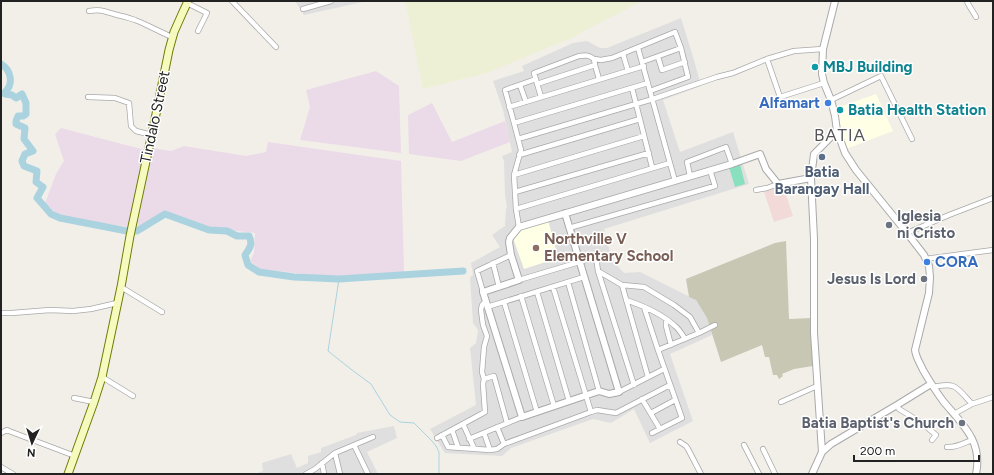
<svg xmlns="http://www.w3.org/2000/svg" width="994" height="475" viewBox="0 0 994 475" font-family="Figtree,sans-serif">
  <rect width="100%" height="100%" fill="#f2efe9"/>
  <path fill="#e0dfdf" d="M295,1H367L304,15Z
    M681,18L694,60L701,86L663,100L680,152L733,132L749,184L604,229L612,260L624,273L640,272L696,300L707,318L712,335L670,354L693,421L650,443L634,409L611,423L593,419L511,448L502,456L445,453L430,429L476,405L470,348L476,343L478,330L473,323L470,277L473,275L471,263L500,247L492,235L505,226L506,208L507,207L505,195L504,161L502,156L512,152L503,110L493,81L524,71L522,66L573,43L587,41L600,48H607Z
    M394,426L397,438L367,452L378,474H255L263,471L262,463L291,454L297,468L308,463V456L321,452V448L356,435L357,433Z"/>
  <path fill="#f2dad9" d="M783,186L793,216L774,222L764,192Z"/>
  <path fill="#ebdbe8" d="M376,71L399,86L401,153L300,140L310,107L306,90Z
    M432,103L452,142L505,121L510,142L461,161L409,154L408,115Z
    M61,128L145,150L128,227L59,216L45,203L56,174L64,161L55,134Z
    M268,142L401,161L404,273L336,278L260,269L250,261L254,253L255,233L211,228L165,211L137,227L152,148L171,151L184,146L246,156L266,152Z"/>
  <path fill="#ffffe5" d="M876,94L893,131L846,149L837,113L844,111L842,106Z
    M548,220L558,258L524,269L513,238L523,228Z"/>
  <path fill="#c7c7b4" d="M786,241L789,319L812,318L813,366L794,369L782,374L783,376L779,379L777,375H773L769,357H765L762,345L721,362L707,318L696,300L689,297L686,279L775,243Z"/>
  <path fill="#eef0d5" d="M405,1H642L569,39L487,73L423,89Z"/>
  <path fill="#88e0be" d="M740,164L745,184L735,187L729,167Z"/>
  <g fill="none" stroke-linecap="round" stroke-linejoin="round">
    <path stroke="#aad3df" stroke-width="1" d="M339,279L328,351L352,370L371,384L390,415L400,422L414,423L432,441L436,446L439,452V474"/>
    <path stroke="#aad3df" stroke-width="7" d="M1,64C11,70 14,84 5,92V94L12,95L16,98L22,94L26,103V114L23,116H18L16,121V124L25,128L24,139L33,151L25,154L22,161L24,166L37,171L36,182L43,187L37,198L51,214L60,218L127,231H137L165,214L209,230L227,231L237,236H249C253,244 250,248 245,255L248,265L259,272L294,277L339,279L463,271"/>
    <g stroke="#a9a9a9" stroke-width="6">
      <path id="minor" d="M232,1L276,47
        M967,1C969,7 973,11 976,17
        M187,3L207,13L198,31
        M303,9L331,1
        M89,11C103,9 105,12 117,15C123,16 129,18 135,20C148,25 160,32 172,37
        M638,48L675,181
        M623,54L628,71
        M658,57L662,70L685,62
        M594,59L601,60L612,58L675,32L681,48L688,77L650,91
        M767,59L780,97L824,83
        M642,62L681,48
        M537,84L595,65
        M520,85L526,102
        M632,88L652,167
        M88,97L115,98L129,103L131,126L136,131L152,135
        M541,97L534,73L579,56C586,55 589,55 594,59L595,65L599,79
        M831,100L881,76L912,139
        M509,107L644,66
        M514,123L648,83
        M518,139L653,99L717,77L733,73L767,59L794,51L823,49
        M519,155L640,119
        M514,175L644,136
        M690,176L687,162L726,147L732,164
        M756,190L767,188L778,184
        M515,192L649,153
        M516,209L670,163
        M519,227L516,209L514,175L521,150L514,123L505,90L536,79
        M569,228L715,186L710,170
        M907,233L949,215L993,198
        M925,259L993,250
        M493,263L499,287
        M598,271L634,385
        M519,280L596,257L598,271L622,285L644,287L674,305L690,317L699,333
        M568,282L599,391
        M622,285L648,377
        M121,287L162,312
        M553,287L591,412
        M483,292L477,271L511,255
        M537,292L569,401
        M521,296L554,406
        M626,300C644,306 661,313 675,326C679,329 682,334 685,339
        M504,302L537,412
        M487,307L584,277
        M644,307L658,350L682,418L652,433
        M1,313H12L50,310L73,311L91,309L117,303
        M666,319V326L671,345
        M658,350L699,333L715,325
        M102,377L133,396
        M484,379L494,376L507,423
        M933,387C939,386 947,384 953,386C959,388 967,399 972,404L993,397
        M619,392L664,369
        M74,398L94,402
        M642,399L660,429
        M781,402L817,386
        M897,405L899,409L922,423L936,435L932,440
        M651,413L675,400
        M954,414L972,404
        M463,424L474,448
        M497,427L504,444
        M452,430L458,447
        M1,433L7,430L9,431L75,456
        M484,433L490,450
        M442,435L448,447L490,450L497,449L504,444L591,412L597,410L616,413L670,385
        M437,438L485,412L483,384L484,379L482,372L484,347L487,336L483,325L481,310L482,305L486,301
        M469,439L522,417
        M680,442L686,446L688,449L701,474
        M354,445L368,474
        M744,445L759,474
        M947,447C956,448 964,443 972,440
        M763,449L775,474
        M335,453L340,474
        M322,463L324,474
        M1,467L13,474
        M306,474L315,469L335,453L373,437"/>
    </g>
    <g stroke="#a9a9a9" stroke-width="8">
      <path id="tertiary" d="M835,1L823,49L822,74L824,83L831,100L835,116L837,131L845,153L856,170L907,233L924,255L929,266L930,277L929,293L915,350C916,358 920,363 923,370C930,382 935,390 943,401C962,424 983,441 976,474
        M565,213L619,392L609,394L599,391L522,417L483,292L519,280L511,255L509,242L510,238L519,227L732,164L760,154L766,169L778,184L811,178
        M822,452L814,333V239L811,178L814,154L837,131
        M812,474L822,452L831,444L897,405L931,384"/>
    </g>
    <g stroke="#707d05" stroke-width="9">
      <path id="secondary" d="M68,474L94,402L102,377L121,287L130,236L154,124L169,50L174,32L182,14L188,1"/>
    </g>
    <use href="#minor" stroke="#fff" stroke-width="4.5"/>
    <use href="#tertiary" stroke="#fff" stroke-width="6"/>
    <use href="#secondary" stroke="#f7fabf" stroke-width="7"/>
  </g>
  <g fill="#0f9aa8" stroke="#fff" stroke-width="1.5">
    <circle cx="815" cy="67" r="4"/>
    <circle cx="840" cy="110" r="4"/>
  </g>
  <g fill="#3f7fe0" stroke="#fff" stroke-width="1.5">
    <circle cx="828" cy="103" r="4"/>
    <circle cx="927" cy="262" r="4"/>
  </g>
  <circle fill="#5c6f8a" stroke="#fff" stroke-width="1.5" cx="822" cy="157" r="4"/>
  <g fill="#6b7280" stroke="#fff" stroke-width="1.5">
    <circle cx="889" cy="225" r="4"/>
    <circle cx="924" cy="279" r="4"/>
    <circle cx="962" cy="423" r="4"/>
  </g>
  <circle fill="#8d6e63" stroke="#fff" stroke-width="1.5" cx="536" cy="248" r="4"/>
  <g text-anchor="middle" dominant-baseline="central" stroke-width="3" stroke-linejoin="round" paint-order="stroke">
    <g font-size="15" font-weight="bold" fill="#0d838f" stroke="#fff" text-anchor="start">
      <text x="823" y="67">MBJ Building</text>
      <text x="848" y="110">Batia Health Station</text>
    </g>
    <g font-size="15" font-weight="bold" fill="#366cbe" stroke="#fff" text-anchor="end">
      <text x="820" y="103">Alfamart</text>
      <text x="935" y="262" text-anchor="start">CORA</text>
    </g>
    <g font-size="15" fill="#222" stroke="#fff">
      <text transform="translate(155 117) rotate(-78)">Tindalo Street</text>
    </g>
    <g font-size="15" font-weight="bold" fill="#4e5e75" stroke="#fff">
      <text x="822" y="172">Batia<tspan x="822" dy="17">Barangay Hall</tspan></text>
    </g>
    <g font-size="15" font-weight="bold" fill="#5b616d" stroke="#fff" text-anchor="end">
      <text x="897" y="216" text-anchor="start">Iglesia<tspan x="897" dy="17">ni Cristo</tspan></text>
      <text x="916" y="279">Jesus Is Lord</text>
      <text x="954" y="423">Batia Baptist's Church</text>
    </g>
    <g font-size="15" font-weight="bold" fill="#785e54" stroke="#fff" text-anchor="start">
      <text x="544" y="239">Northville V<tspan x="544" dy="17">Elementary School</tspan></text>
    </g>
    <g font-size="17" letter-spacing="1" fill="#555" stroke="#fff">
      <text x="840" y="135">BATIA</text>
    </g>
  </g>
  <rect width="994" height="475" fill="none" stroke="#222222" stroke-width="4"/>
  <g transform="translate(32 443) rotate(184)" stroke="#ffffff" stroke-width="3" paint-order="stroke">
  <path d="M0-3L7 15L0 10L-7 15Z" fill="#222222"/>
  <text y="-6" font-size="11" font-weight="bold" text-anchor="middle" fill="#222222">N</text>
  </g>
  <path d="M854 455v6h125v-6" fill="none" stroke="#222222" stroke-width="2"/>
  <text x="860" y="455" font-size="12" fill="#222222" stroke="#ffffff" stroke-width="3" paint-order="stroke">200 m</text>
</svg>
